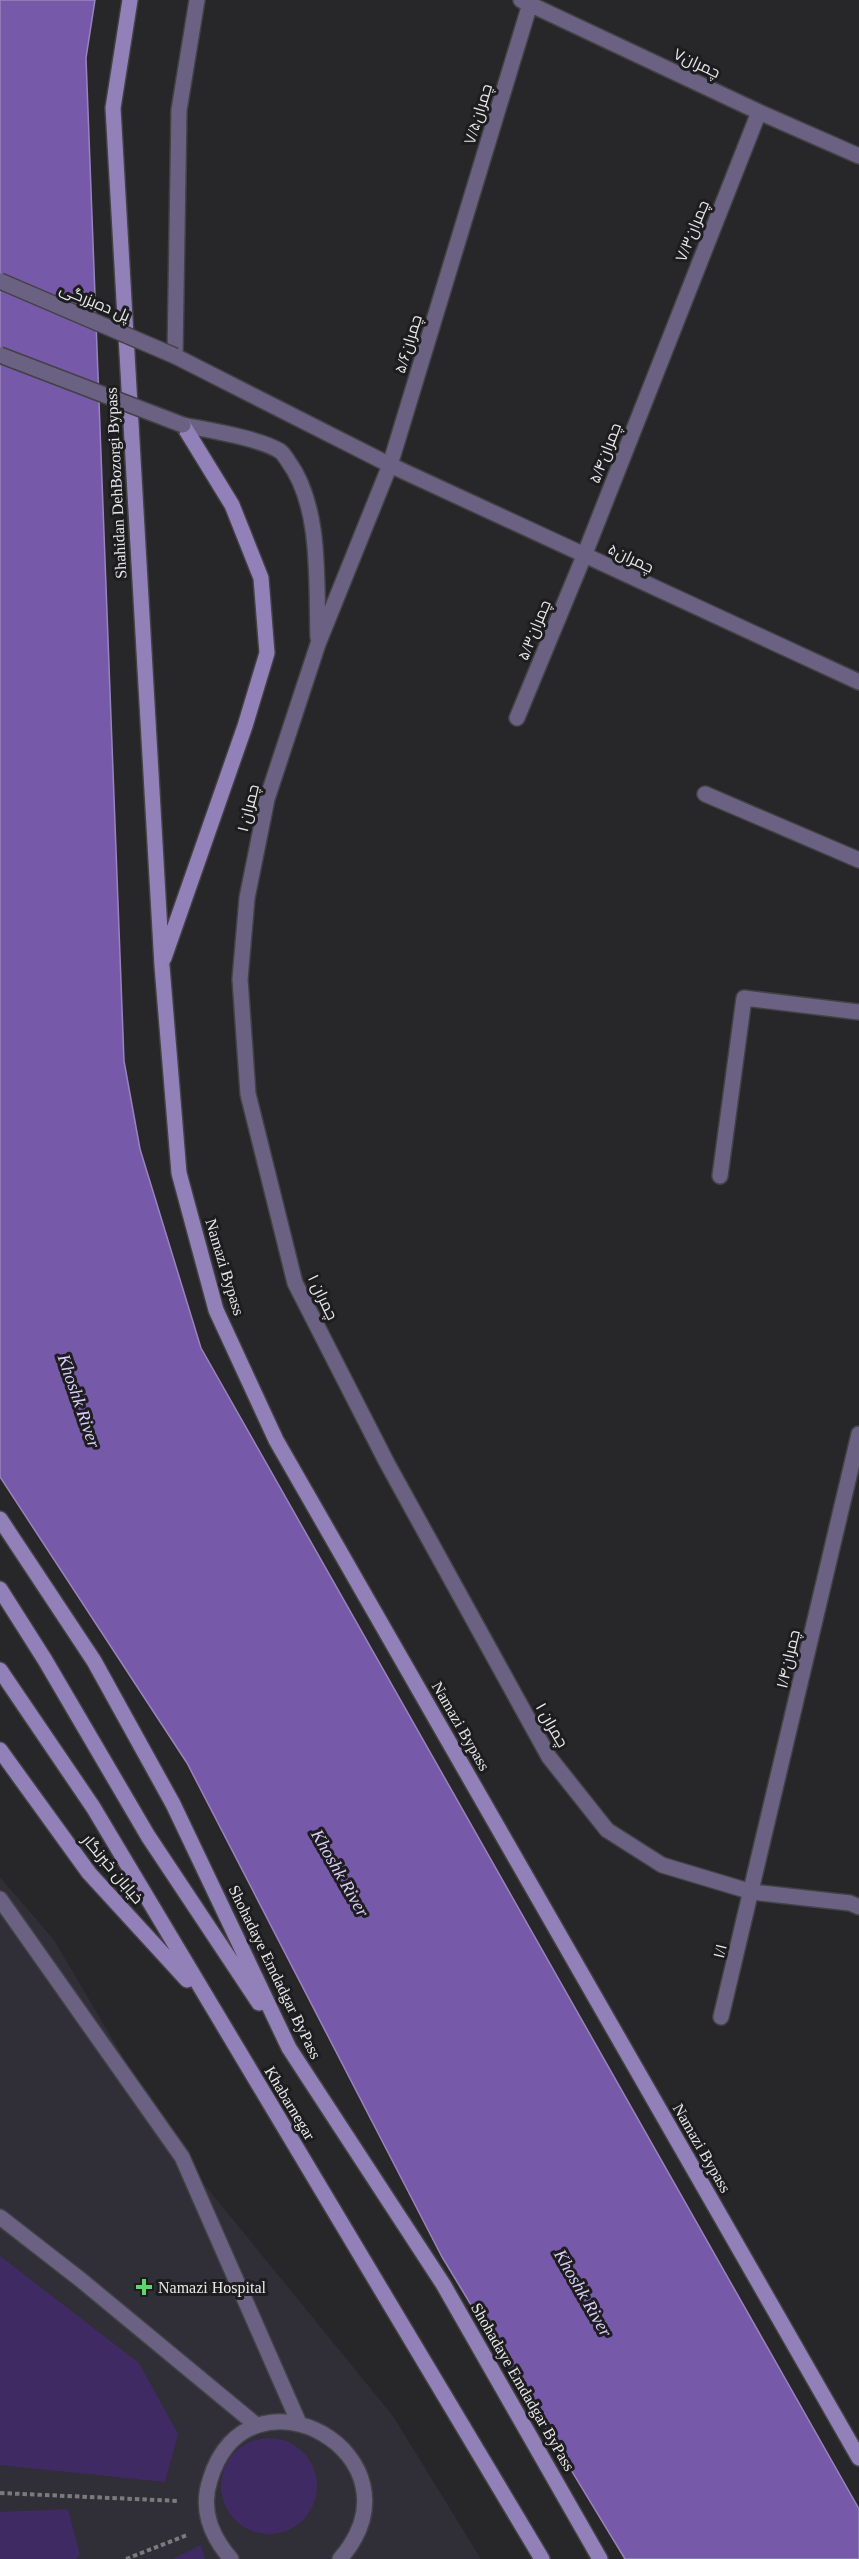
<svg xmlns="http://www.w3.org/2000/svg" width="859" height="2559" viewBox="0 0 859 2559" font-family="'Times New Roman',Cairo,serif">
  <rect width="100%" height="100%" fill="#272629"/>
  <path fill="#302e36" d="M0,1877L54,1940L182,2157L393,2416L481,2559H0Z"/>
  <path fill="#402a64" d="M0,2256L139,2363L178,2434L165,2482L0,2465Z
    M221 2486a48 48 0 1 1 96 0a48 48 0 1 1-96 0Z
    M68,2509L80,2555L76,2559H0V2512Z
    M201,2545L205,2559H173Z"/>
  <path fill="#765aa9" stroke="#9884bc" stroke-width="1.5" d="M0,0H95L86,58L124,1061L140,1149L201,1348L859,2509V2559H625L442,2257L187,1763L0,1477Z"/>
  <g fill="none" stroke-linecap="round" stroke-linejoin="round">
    <g stroke="#424144" stroke-width="18">
      <path id="service" d="M0,1899L182,2157L299,2423
        M0,2217L81,2280L255,2424
        M231,2559C211,2536 200,2510 210,2480C247,2355 430,2455 340,2559"/>
    </g>
    <g stroke="#424144" stroke-width="18">
      <path id="minor" d="M521,0L759,112L859,156
        M175,356L179,110L197,0
        M390,465L530,4
        M517,718L584,556L759,112
        M705,794L859,860
        M720,1176L744,998L859,1012
        M721,2017L859,1434"/>
    </g>
    <g stroke="#424144" stroke-width="18">
      <path id="tertiary" d="M175,356L390,465L859,682
        M183,425C207,430 259,438 280,451C283,453 286,458 288,461C322,507 316,583 318,638
        M390,465L318,644L267,799L247,898L240,979L248,1094L295,1283L387,1463L549,1757L607,1830L662,1865L752,1892L850,1903L859,1907"/>
    </g>
    <g stroke="#424144" stroke-width="18">
      <path id="secondary" d="M130,0L113,108L162,966L179,1173L216,1310L276,1440L859,2458
        M164,958L245,726L267,653L261,578L232,505L183,425
        M0,1519L94,1661L173,1804L289,2048L443,2284L600,2559
        M0,1589L45,1660L148,1836L259,2003
        M0,1670L93,1807L542,2559
        M0,1750L89,1873L187,1980"/>
    </g>
    <path stroke="#7b7a7c" stroke-width="4" stroke-dasharray="4.5 3" stroke-linecap="butt" d="M0,2493L179,2501
      M126,2559L187,2535"/>
    <use href="#service" stroke="#6b6183" stroke-width="15"/>
    <use href="#minor" stroke="#6b6183" stroke-width="15"/>
    <use href="#tertiary" stroke="#6b6183" stroke-width="15"/>
    <use href="#secondary" stroke="#9281b8" stroke-width="15"/>
    <g stroke="#424144" stroke-width="18" stroke-linecap="butt">
      <path id="tertiary-bridge" d="M0,281L175,356
        M0,355L183,425"/>
    </g>
    <use href="#tertiary-bridge" stroke="#6b6183" stroke-width="15"/>
  </g>
  <path fill="#5fd56b" stroke="#1d1d1f" stroke-width="2" d="M141 2278h6v6h6v6h-6v6h-6v-6h-6v-6h6z"/>
  <g text-anchor="middle" dominant-baseline="central" stroke-width="6" stroke-linejoin="round" paint-order="stroke">
    <g font-size="16" fill="#e8e7e9" stroke="#1d1d1f">
      <text transform="translate(697 63) rotate(25)">چمران۷</text>
      <text transform="translate(478 114) rotate(-73)">چمران۷/۵</text>
      <text transform="translate(692 231) rotate(-68)">چمران۷/۳</text>
      <text transform="translate(95 302) rotate(23)">پل ده‌بزرگی</text>
      <text transform="translate(408 344) rotate(-73)">چمران۵/۶</text>
      <text transform="translate(605 453) rotate(-69)">چمران۵/۴</text>
      <text transform="translate(116 483) rotate(-93)">Shahidan DehBozorgi Bypass</text>
      <text transform="translate(631 558) rotate(25)">چمران۵</text>
      <text transform="translate(534 630) rotate(-68)">چمران۵/۳</text>
      <text transform="translate(248 808) rotate(-76)">چمران ۱</text>
      <text transform="translate(225 1267) rotate(73)">Namazi Bypass</text>
      <text transform="translate(323 1297) rotate(64)">چمران ۱</text>
      <text transform="translate(788 1659) rotate(-77)">چمران۱/۴</text>
      <text transform="translate(552 1725) rotate(60)">چمران ۱</text>
      <text transform="translate(461 1726) rotate(60)">Namazi Bypass</text>
      <text transform="translate(113 1869) rotate(50)">خیابان خبرنگار</text>
      <text transform="translate(720 1951) rotate(-76)">۱/۱</text>
      <text transform="translate(275 1972) rotate(64)">Shohadaye Emdadgar ByPass</text>
      <text transform="translate(290 2103) rotate(59)">Khabarnegar</text>
      <text transform="translate(702 2148) rotate(60)">Namazi Bypass</text>
      <text transform="translate(523 2387) rotate(60)">Shohadaye Emdadgar ByPass</text>
    </g>
    <g font-size="16" fill="#e8e7e9" stroke="#1d1d1f" text-anchor="start">
      <text x="158" y="2287">Namazi Hospital</text>
    </g>
    <g font-size="18" font-style="italic" fill="#dccffb" stroke="#1d1d1f">
      <text transform="translate(79 1401) rotate(71)">Khoshk River</text>
      <text transform="translate(340 1873) rotate(60)">Khoshk River</text>
      <text transform="translate(583 2293) rotate(60)">Khoshk River</text>
    </g>
  </g>
</svg>
